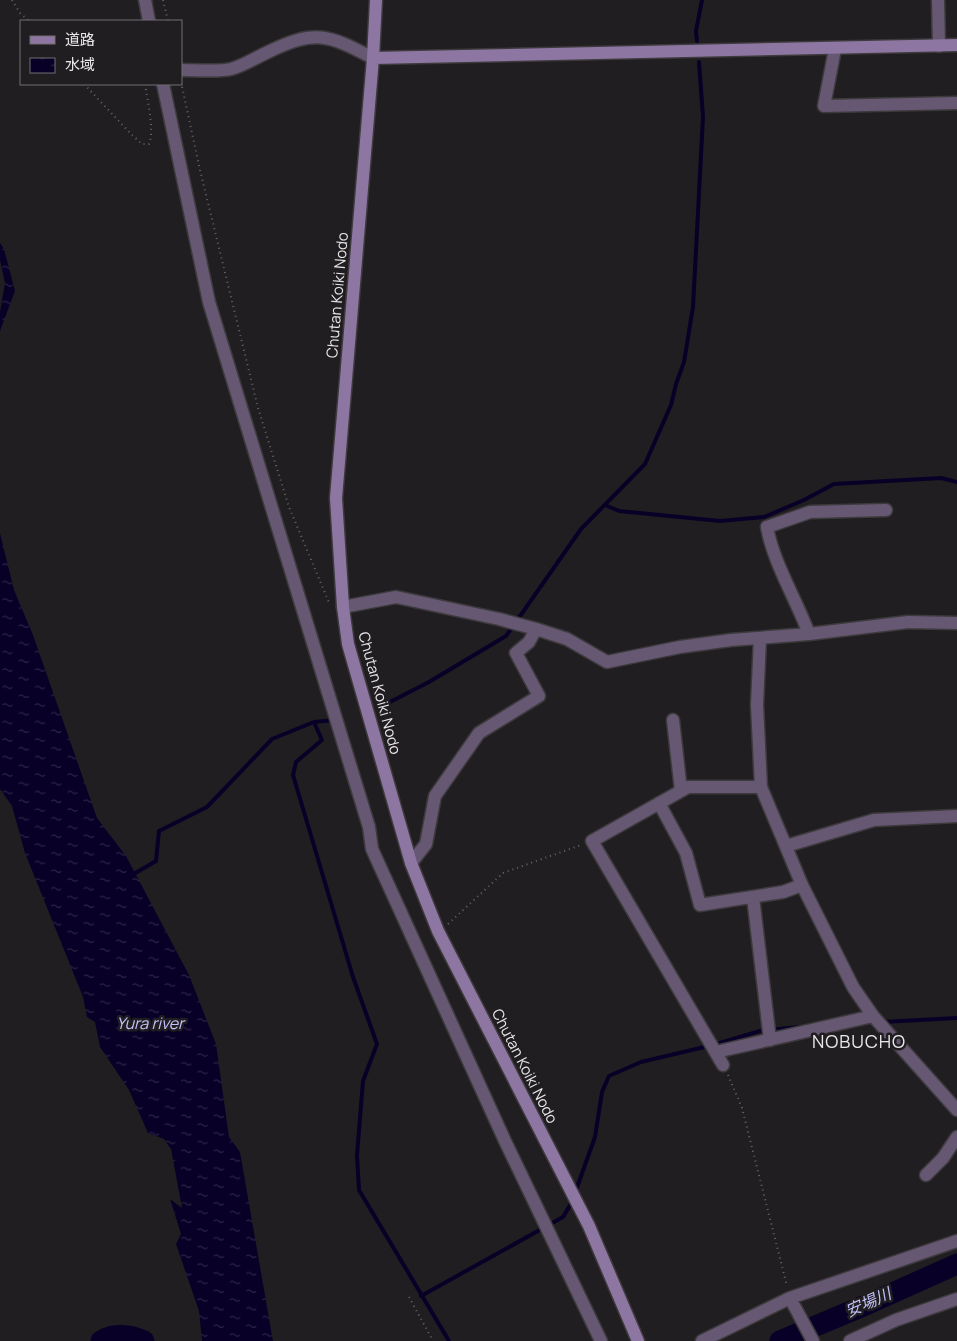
<svg xmlns="http://www.w3.org/2000/svg" width="957" height="1341" viewBox="0 0 957 1341" font-family="Manrope,'Noto Sans JP',sans-serif">
  <defs>
    <pattern id="water-ripples" width="26" height="14" patternUnits="userSpaceOnUse" patternTransform="scale(1.25)"><rect width="26" height="14" fill="#090027"/><path d="M2 4q2-2 4 0t4 0M15 11q2-2 4 0t4 0" fill="none" stroke="#2d2546"/></pattern>
  </defs>
  <rect width="100%" height="100%" fill="#211e21"/>
  <path fill="url(#water-ripples)" d="M0,243L4,249L15,291L0,331V312L5,283L0,260Z
    M0,533L14,590L33,635L97,818L126,856L189,975L216,1044L229,1137L240,1152L273,1341H202L199,1311L176,1244L181,1234L170,1199L182,1208L171,1149L164,1139L148,1133L129,1090L100,1047L95,1022L87,1017L83,997L25,853L12,806L0,789Z"/>
  <g fill="none" stroke-linecap="round" stroke-linejoin="round">
    <path stroke="#090027" stroke-width="4" d="M697,41L696,31L702,0
      M605,505L619,511L720,521L764,517L804,500L834,484L941,478L957,482
      M386,704L429,682L506,636L581,529L645,464L671,405L676,384L684,362L693,307L703,117L699,62
      M314,722L322,740L296,762L293,775L353,977L377,1044L363,1081L357,1155L359,1190L449,1341
      M132,875L156,861L159,831L207,807L272,739L314,722L335,720
      M882,1022L957,1018
      M575,1193L595,1137L602,1092L609,1076L641,1062L713,1045L760,1031L798,1027
      M421,1296L563,1217L572,1202"/>
    <path stroke="#090027" stroke-width="21" d="M101,1341C114,1333 130,1334 144,1341
      M780,1341L868,1304L957,1264"/>
    <g stroke="#3d3a3d" stroke-width="15">
      <path id="street" d="M145,0L149,21
        M938,0L939,46
        M835,49L824,106L957,103
        M181,70C194,70 220,72 231,69C243,66 255,58 266,53C315,29 327,34 373,58
        M163,84L209,302L369,827L372,849L505,1141L601,1341
        M343,607L396,597L499,619L536,629L567,639L607,662L680,647L731,640L809,634L908,622L957,623
        M809,634C796,599 773,562 767,527L810,512L886,510
        M760,638L757,705L761,787L802,885L853,987L873,1016L957,1110
        M673,720L681,791
        M659,803L686,853L700,905L783,892L802,885
        M786,846L874,820L957,816
        M411,863L426,844L435,796L479,733L539,696L516,653L529,642L536,629
        M753,897L770,1040
        M716,1052L873,1016
        M723,1065L592,841L688,787H761
        M926,1175L943,1158L957,1137
        M790,1298L813,1341
        M702,1341L790,1298L957,1241
        M850,1341L896,1320L957,1299"/>
    </g>
    <g stroke="#3d3a3d" stroke-width="15">
      <path id="secondary" d="M376,0L373,58L336,498L343,607L348,644L411,863L438,931L589,1226L638,1341
        M373,58L957,45"/>
    </g>
    <path stroke="#676467" stroke-width="2" stroke-dasharray="1 4" stroke-linecap="butt" d="M12,0L20,13L29,21
      M163,0L168,21
      M181,82L200,170L258,408L289,507L330,605
      M84,84L131,134L142,144H149C155,130 147,99 145,84
      M448,924L503,873L581,845
      M728,1075L742,1108L787,1286
      M409,1297L433,1341"/>
    <use href="#street" stroke="#665772" stroke-width="12"/>
    <use href="#secondary" stroke="#8e76a2" stroke-width="12"/>
  </g>
  <g text-anchor="middle" dominant-baseline="central" stroke-width="5" stroke-linejoin="round" paint-order="stroke">
    <g font-size="15" fill="#e9e7e9" stroke="#211e21">
      <text transform="translate(337 295) rotate(-85)">Chutan Koiki Nodo</text>
      <text transform="translate(380 693) rotate(75)">Chutan Koiki Nodo</text>
      <text transform="translate(525 1066) rotate(63)">Chutan Koiki Nodo</text>
    </g>
    <g font-size="16" font-style="italic" fill="#c4c2fc" stroke="#211e21">
      <text x="150" y="1023">Yura river</text>
      <text transform="translate(868 1302) rotate(-24)">安場川</text>
    </g>
    <g font-size="18" letter-spacing="1" fill="#e9e7e9" stroke="#211e21">
      <text x="859" y="1041">NOBUCHO</text>
    </g>
  </g>
  <rect x="20" y="20" width="162" height="65" fill="#211e21" stroke="#716e71"/>
  <rect x="30" y="36" width="25" height="8" fill="#8e76a2" stroke="#716e71"/>
  <text x="65" y="45" font-size="15" fill="#e9e7e9">道路</text>
  <rect x="30" y="58" width="25" height="15" fill="url(#water-ripples)" stroke="#716e71"/>
  <text x="65" y="70" font-size="15" fill="#e9e7e9">水域</text>
</svg>
